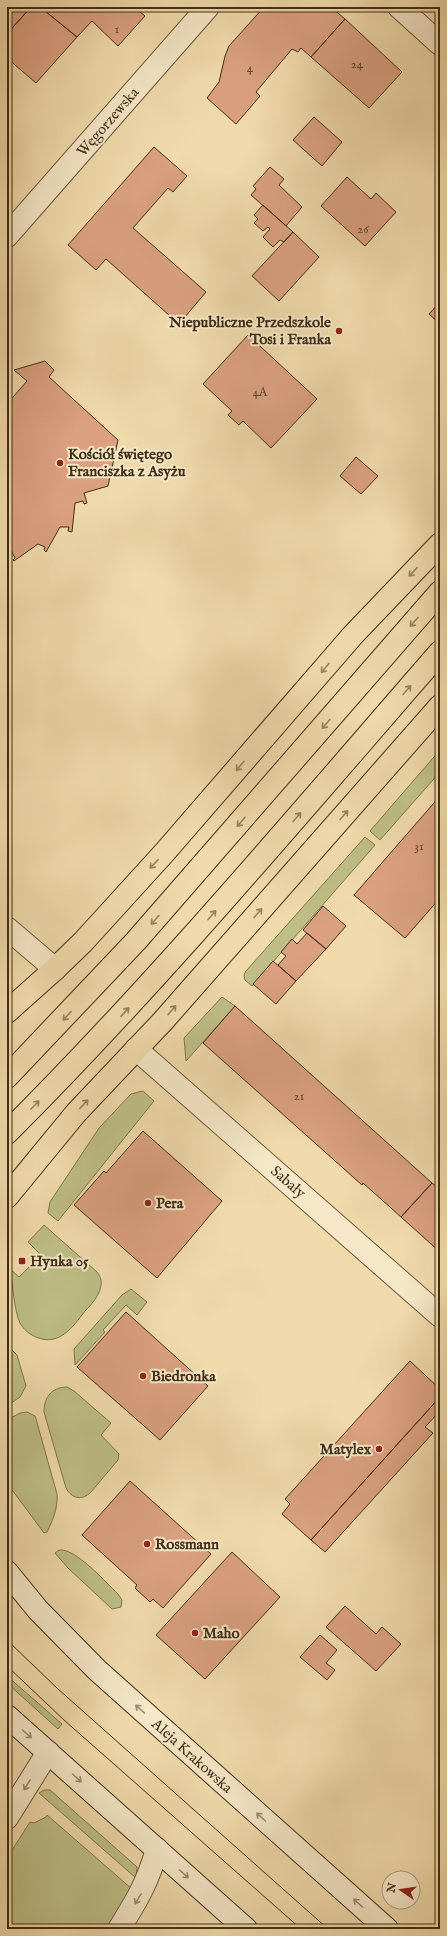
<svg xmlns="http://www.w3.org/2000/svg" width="447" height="1936" viewBox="0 0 447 1936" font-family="'IM FELL English',serif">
  <rect width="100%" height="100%" fill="#f0daab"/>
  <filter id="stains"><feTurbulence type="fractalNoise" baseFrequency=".005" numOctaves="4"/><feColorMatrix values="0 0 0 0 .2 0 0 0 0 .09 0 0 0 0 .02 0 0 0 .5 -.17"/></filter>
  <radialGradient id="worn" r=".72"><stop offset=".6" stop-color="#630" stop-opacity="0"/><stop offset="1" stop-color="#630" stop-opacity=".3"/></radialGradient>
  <path fill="#bebe86" stroke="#7f764e" d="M440,750V772L380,840L370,831Z
    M365,837L375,845L252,986L245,980L244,975L246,971Z
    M222,997L235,1006L186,1061L184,1038Z
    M143,1091L154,1101L58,1221L48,1213L50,1202L99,1128L131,1094Z
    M44,1225L97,1272C100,1276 102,1280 101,1286C99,1296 92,1304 85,1311C73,1327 59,1347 36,1337C29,1334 24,1330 20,1323C14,1310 13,1285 10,1269L19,1277L41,1255L28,1242Z
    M131,1289L147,1302L137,1315L126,1305L103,1330L105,1332L75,1365L74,1349L122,1295Z
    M7,1345L17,1355L26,1386L20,1397L7,1406Z
    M67,1387L74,1391L111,1423L101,1435L119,1454L118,1460L91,1492C82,1501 72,1499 66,1488L44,1412C44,1397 52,1387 67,1387Z
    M27,1412L35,1416L36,1419L57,1494C58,1508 53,1520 47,1532L44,1533L7,1483V1420L20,1413Z
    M59,1550C76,1548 105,1582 118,1594L122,1600L121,1607L112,1609L68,1568L55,1553Z
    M7,1676L62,1724L58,1729L7,1683Z
    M44,1790H50L137,1867L136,1878L39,1793Z
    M47,1815L132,1889L108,1929H7V1858L30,1822L34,1823L46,1817Z"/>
  <path fill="#daa080" stroke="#402e16" d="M7,7H31L12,28L7,24Z
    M31,7H40L77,37L36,83L7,58V34Z
    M40,7H144L140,12L145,16L118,46L92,21L77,37Z
    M264,7H331L345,19L311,57L301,48L298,52L292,49L256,92L260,96L236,124L207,98L219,82L225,56L229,46Z
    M345,19L402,72L369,108L311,57Z
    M314,117L342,142L322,166L293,140Z
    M154,147L187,176L173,192L168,188L133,228L206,292L179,324L106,259L96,270L68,245Z
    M270,167L284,179L279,185L302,207L286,226L251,195L256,189L253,186Z
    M347,177L371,199L376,193L396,212L365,246L321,206Z
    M263,205L293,232L284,242L280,240L273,247L263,237L270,229L268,227L263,231L254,223L258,219L254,215Z
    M293,232L319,257L279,301L252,276Z
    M440,302V324L429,314Z
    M248,335L317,399L271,448L243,421L239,425L228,415L232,411L203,384Z
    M45,361L54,370L49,377L118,440L108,486L84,493L87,503L84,504L83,501L75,503L72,532L68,531L69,527H60L46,552L44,550L45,547L38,544L14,561L13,560L15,558L11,550L7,553V404L27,381L14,370Z
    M356,457L378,476L361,494L340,476Z
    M440,796V898L405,938L354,895Z
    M323,906L346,926L326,949L303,930Z
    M307,933L326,949L296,981L278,965L286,956L281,952L292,939L297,944Z
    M273,961L296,981L276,1004L253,984Z
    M235,1006L432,1183L401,1217L363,1183L362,1185L203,1043Z
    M143,1131L222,1201L157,1278L74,1205L104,1171L106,1173Z
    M432,1183L440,1189V1252L401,1217Z
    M126,1312L208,1386L160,1440L77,1367Z
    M410,1361L440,1389V1397L311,1540L282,1514L290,1504L285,1499Z
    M440,1397V1411L425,1427L433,1433L325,1552L311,1540Z
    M130,1481L211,1554L163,1608L153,1599L150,1602L135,1588L137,1585L82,1535Z
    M232,1552L280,1597L205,1679L156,1635Z
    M345,1606L376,1634L382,1627L401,1644L376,1671L326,1627Z
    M320,1635L337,1650L326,1663L335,1670L327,1680L300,1657Z"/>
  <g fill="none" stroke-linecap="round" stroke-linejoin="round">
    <g stroke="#6c593b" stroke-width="24">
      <path id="minor" d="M399,7L440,44
        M7,236L208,7
        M7,928L55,969
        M136,1049L440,1316
        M7,1818L48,1752
        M119,1929C137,1900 148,1882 157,1849"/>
    </g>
    <g stroke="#402e16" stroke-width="24">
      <path id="secondary" d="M7,1572L38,1610L97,1670L387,1929
        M7,1716L246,1929"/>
    </g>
    <g stroke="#402e16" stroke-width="24">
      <path id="primary" d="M7,1012L55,969L83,942L164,853L353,635L440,544
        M7,1077L136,941L440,592
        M7,1133C160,980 298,815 440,652
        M7,1197L76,1113L163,1021L440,706"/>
    </g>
    <use href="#minor" stroke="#f5e7c8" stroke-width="22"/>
    <use href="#secondary" stroke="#f5e7c8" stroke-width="22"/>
    <use href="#primary" stroke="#f0daab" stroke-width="22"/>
    <path stroke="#402e16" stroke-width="1" d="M7,1640L58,1689L328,1929
      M7,1666L64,1720L301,1929"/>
  </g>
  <defs><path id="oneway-shaft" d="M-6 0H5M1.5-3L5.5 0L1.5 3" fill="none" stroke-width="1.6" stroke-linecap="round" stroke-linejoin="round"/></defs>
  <g stroke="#988460">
    <use href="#oneway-shaft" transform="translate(413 572) rotate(133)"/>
    <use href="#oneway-shaft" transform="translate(414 622) rotate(131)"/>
    <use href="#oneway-shaft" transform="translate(325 668) rotate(131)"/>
    <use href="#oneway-shaft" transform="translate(407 690) rotate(-49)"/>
    <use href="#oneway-shaft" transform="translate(326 724) rotate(131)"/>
    <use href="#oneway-shaft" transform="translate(240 766) rotate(131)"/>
    <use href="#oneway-shaft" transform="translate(344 815) rotate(-49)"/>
    <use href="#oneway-shaft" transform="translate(297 817) rotate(-49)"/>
    <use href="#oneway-shaft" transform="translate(241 822) rotate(131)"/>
    <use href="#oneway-shaft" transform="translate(154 864) rotate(133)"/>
    <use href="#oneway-shaft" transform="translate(258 913) rotate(-49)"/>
    <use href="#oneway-shaft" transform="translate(212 915) rotate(-49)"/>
    <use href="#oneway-shaft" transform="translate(155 920) rotate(132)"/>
    <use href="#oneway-shaft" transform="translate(172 1010) rotate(-49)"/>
    <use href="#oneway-shaft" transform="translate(125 1012) rotate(-47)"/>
    <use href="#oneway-shaft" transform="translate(67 1016) rotate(133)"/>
    <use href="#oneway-shaft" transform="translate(84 1104) rotate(-47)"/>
    <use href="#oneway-shaft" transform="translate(35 1105) rotate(-45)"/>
  </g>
  <g stroke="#9a8a6f">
    <use href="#oneway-shaft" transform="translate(140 1709) rotate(-138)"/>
    <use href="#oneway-shaft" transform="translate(27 1734) rotate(42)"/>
    <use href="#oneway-shaft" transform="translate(77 1778) rotate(42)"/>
    <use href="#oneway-shaft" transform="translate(27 1785) rotate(122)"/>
    <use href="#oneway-shaft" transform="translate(261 1817) rotate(-138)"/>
    <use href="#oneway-shaft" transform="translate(184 1874) rotate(42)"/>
    <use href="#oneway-shaft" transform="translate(138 1899) rotate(121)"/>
    <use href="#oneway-shaft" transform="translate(358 1903) rotate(-138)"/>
  </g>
  <g fill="#8f2418" stroke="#f5e7c8" stroke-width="1.5">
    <circle cx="339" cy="331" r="4"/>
    <circle cx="60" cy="463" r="4"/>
    <circle cx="148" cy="1203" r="4"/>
    <rect x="18" y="1257" width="8" height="8" rx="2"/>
    <circle cx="143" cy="1376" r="4"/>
    <circle cx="379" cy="1449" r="4"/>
    <circle cx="147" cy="1544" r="4"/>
    <circle cx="195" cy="1633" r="4"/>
  </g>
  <g text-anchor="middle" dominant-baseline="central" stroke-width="4" stroke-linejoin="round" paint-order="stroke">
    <g font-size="13" fill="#664a30">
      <text x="117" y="29">1</text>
      <text x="357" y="64">24</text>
      <text x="250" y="68">4</text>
      <text x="363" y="229">26</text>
      <text x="260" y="392">4A</text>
      <text x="419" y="846">31</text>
      <text x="299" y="1096">21</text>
    </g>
    <g font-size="15" fill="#402e16" stroke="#f5e7c8">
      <text transform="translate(108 122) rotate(-49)">Węgorzewska</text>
      <text transform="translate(288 1182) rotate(41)">Sabały</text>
      <text transform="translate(192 1756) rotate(42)">Aleja Krakowska</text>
    </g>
    <g font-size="15" font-weight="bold" fill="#402e16" stroke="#f5e7c8" text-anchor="start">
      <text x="331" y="322" text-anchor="end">Niepubliczne Przedszkole<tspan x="331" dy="17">Tosi i Franka</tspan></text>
      <text x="68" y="454">Kościół świętego<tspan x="68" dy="17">Franciszka z Asyżu</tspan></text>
      <text x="156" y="1203">Pera</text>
      <text x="30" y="1261">Hynka 05</text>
      <text x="151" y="1376">Biedronka</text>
      <text x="371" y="1449" text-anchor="end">Matylex</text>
      <text x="155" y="1544">Rossmann</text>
      <text x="203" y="1633">Maho</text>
    </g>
  </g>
  <rect width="447" height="1936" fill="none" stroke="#f0daab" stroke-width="24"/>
  <rect x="8" y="8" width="431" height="1920" fill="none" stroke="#402e16" stroke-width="2"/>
  <rect x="12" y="12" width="423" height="1912" fill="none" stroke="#402e16"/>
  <g transform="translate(401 1890) rotate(283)"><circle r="19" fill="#f5e7c8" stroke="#ad9d81"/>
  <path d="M0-3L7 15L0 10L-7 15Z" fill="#8f2418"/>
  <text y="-6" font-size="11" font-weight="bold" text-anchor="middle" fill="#402e16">N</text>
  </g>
  <rect width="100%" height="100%" filter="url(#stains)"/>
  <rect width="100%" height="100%" fill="url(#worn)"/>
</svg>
